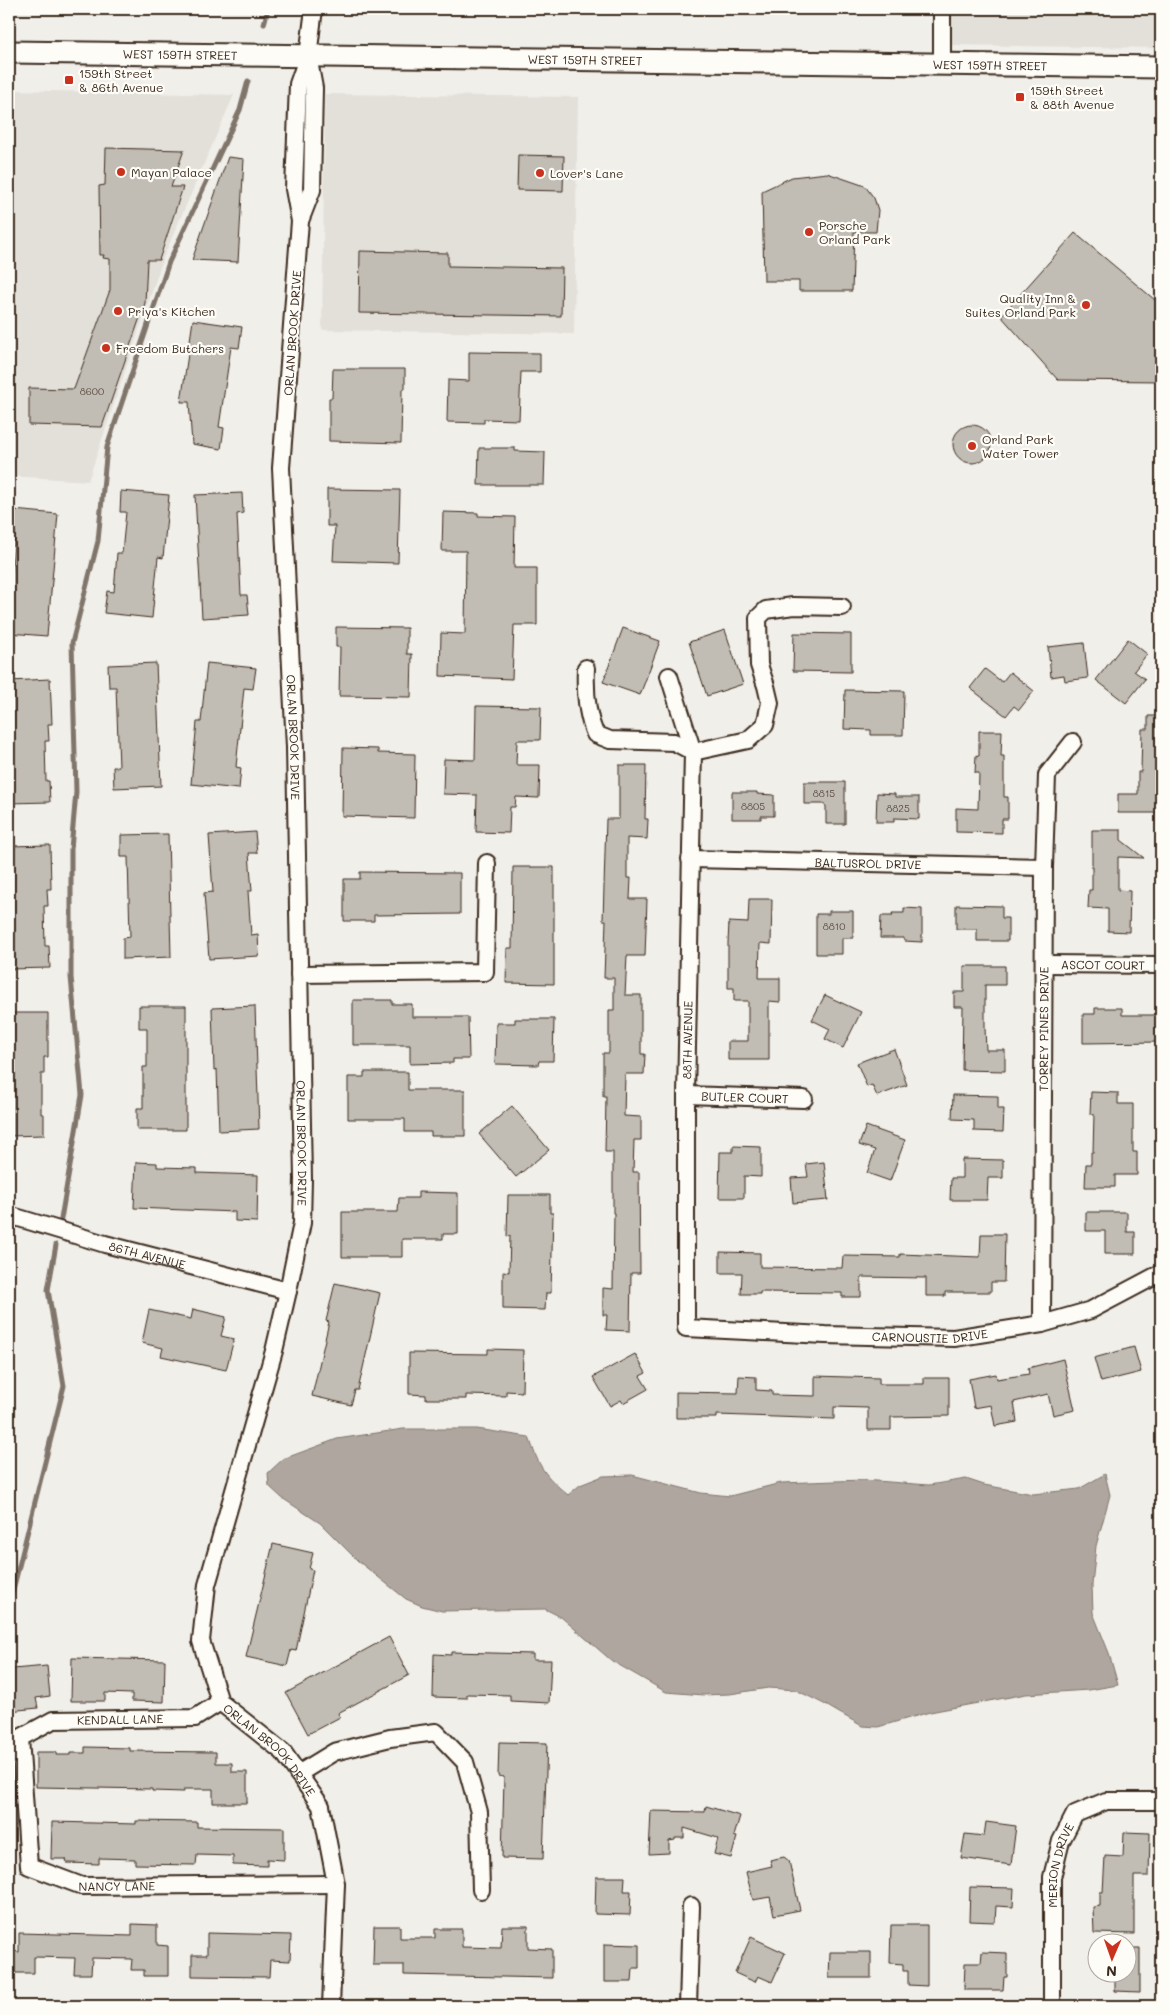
<svg xmlns="http://www.w3.org/2000/svg" width="1170" height="2015" viewBox="0 0 1170 2015" font-family="Mali,sans-serif">
  <rect width="100%" height="100%" fill="#f1efea"/>
  <filter id="ink" filterUnits="userSpaceOnUse"><feTurbulence type="fractalNoise" baseFrequency=".02" numOctaves="2"/><feDisplacementMap in="SourceGraphic" scale="10" xChannelSelector="R" yChannelSelector="G"/><feConvolveMatrix kernelMatrix="1 2 1 2 8 2 1 2 1" color-interpolation-filters="sRGB"/></filter>
  <g filter="url(#ink)">
    <path fill="#e3e0da" d="M946,9H1161V48L946,45Z
      M9,90L234,95L164,256L88,481L9,476Z
      M325,94L578,97L574,334L322,330Z"/>
    <path fill="#aea69f" stroke="#80746b" d="M403,1429H477L529,1437C539,1467 544,1475 568,1495L580,1485L603,1476L632,1475L701,1493L730,1496L781,1483L863,1480L929,1485L966,1479L984,1485L1033,1494L1079,1489L1105,1474L1110,1495L1096,1546L1092,1585L1093,1613L1109,1653L1118,1685L1089,1690L1026,1694L930,1712L878,1727L862,1726L824,1704L796,1690L768,1688L730,1694L703,1695L666,1692L612,1661L561,1617L545,1609L442,1611L422,1606L406,1599L358,1561L320,1523L282,1498L269,1486L268,1473L283,1459L337,1439Z"/>
    <g fill="none" stroke-linecap="round" stroke-linejoin="round">
      <path stroke="#80746b" stroke-width="5" d="M264,24L268,9
        M61,1219L82,1095L71,977V849L76,792L72,643L98,541L107,447L169,262L240,110L248,81
        M9,1606L64,1386L48,1290L56,1245"/>
    </g>
    <path fill="#c1bcb4" stroke="#3b2a1e" d="M106,148L184,150L171,187H183L159,260H147L145,303L102,427L29,425V388L74,389L110,290V259L103,258L104,255H100L99,186L105,185Z
      M518,155L564,156L563,191L517,190Z
      M228,157L244,159L238,262L192,260Z
      M827,173L865,186L874,198L878,210L876,232H854L852,291H799V281H764L762,191L792,177Z
      M1075,233L1161,305V381L1058,380L1001,316Z
      M360,251L448,253V266L562,268L561,316L359,313Z
      M193,320L242,327L239,348L231,347L219,427L224,428L221,449L192,444L189,402H181Z
      M469,352L540,353V372H521L519,420L484,419V423L447,422L448,380L469,381Z
      M333,369H405V389H402L401,443L329,441V398H332Z
      M953 444a19 19 0 1 1 38 0a19 19 0 1 1-38 0Z
      M479,448H515V451L545,452L544,485H478Z
      M327,489L400,490L398,563L333,561L335,526H327Z
      M121,491L169,495L163,558L158,557L152,618L104,613L107,591L114,592L117,553H122L126,512H120Z
      M242,493L243,513L237,514L241,595H247L249,615L202,618L195,495Z
      M13,510L58,514L47,636L9,633V603L15,531H11Z
      M443,512L478,513V516L515,517L514,568H537V625H514L512,679L440,676L441,633L465,634L466,551H442Z
      M336,627L407,628V654H412L411,697L339,696L340,647H336Z
      M623,628L660,641L640,695L603,682Z
      M725,630L743,684L707,696L689,642Z
      M794,633L851,634V672L793,671Z
      M1128,639L1147,654L1134,671L1145,679L1126,703L1096,680Z
      M1084,643L1088,678L1065,681L1064,675L1051,677L1048,647Z
      M156,663L161,786L114,788L113,767H119L116,687H109L108,665Z
      M207,663L256,668L253,689L244,688L236,767L241,768L239,789L191,784L197,722H201Z
      M985,669L1002,682L1010,672L1034,691L1019,710L1014,706L1006,716L970,688Z
      M50,679L52,724H48L49,741H45L46,781H49L50,802L9,803V681Z
      M845,690L904,691L903,735H871V730L844,729Z
      M476,706L541,707L540,740H517L516,765H540L539,798L516,797L515,807H510L509,833L476,832L477,795L443,794L444,759L475,760Z
      M1148,716H1161V752H1159V813H1118V794H1138V772H1141L1142,729H1148Z
      M979,731H1002L1001,756H1004V797H1008V819H1002V833L956,832V808L978,809L979,773H975L976,755L979,756Z
      M343,748L378,749V753L415,754L414,818L342,816Z
      M619,765H646L645,819H648L647,839L627,838V878H631L630,899H647L645,956H627L625,995H641V1054H645L644,1074H625L624,1116L641,1117V1140H634L633,1172H639L640,1273H631L630,1331L606,1330L607,1315H603V1288L613,1289L614,1213H613V1152H605L606,1096H603V1053H609V1010H614V978H604L606,920H603L606,819H619Z
      M804,782H845V824H826V806L823,804H804Z
      M732,792H757V794L774,795V816H761V819H732Z
      M877,793L895,794V797H919V819L894,818V822H876Z
      M1092,830H1121V840L1144,858L1118,857V890L1130,891L1129,932L1108,931V909L1088,908L1089,890H1092Z
      M255,832L257,853H249L252,891H248L251,935L258,934L259,956L209,959L204,893L213,892L209,835Z
      M168,834L171,957L123,959V938L130,937L128,857H121V835Z
      M50,845L51,889H47L48,906H44L45,946H49L50,968L9,969V846Z
      M513,867H554V984L506,983L507,948H512Z
      M360,872L460,873V914L374,915V921H344V879H360Z
      M749,899H772L771,944L760,943L759,978H780V1002L769,1001V1060H728V1041H748V1001H734V988H728V943L729,922L748,923Z
      M956,905L1002,906V918H1008V941H977V929H956Z
      M904,908L922,909V942L904,941V938H880L881,916H893L892,913H904Z
      M829,911H853V938H842V954H816V914H829Z
      M964,966H1005V985H985V1028L986,1050H1005V1071L962,1070L963,1007H954V992H964Z
      M825,995L861,1012L843,1048L825,1039L830,1029L812,1020Z
      M353,1000H392V1004H412V1017H468L469,1059H453V1063L410,1064V1045H353Z
      M139,1006H186V1130H137V1108H143V1067H147V1028H139Z
      M255,1006L259,1129L219,1131L217,1069L214,1070L212,1008Z
      M1095,1008H1122V1015H1161V1042L1083,1043V1014H1095Z
      M9,1013H48V1057H44V1074H41V1114H44V1135L9,1136Z
      M515,1019H554L553,1061H539L538,1065L495,1064L496,1023H515Z
      M894,1049L907,1085L877,1096L872,1085L867,1087L857,1063Z
      M364,1072H408V1090H465V1136H431V1132H405V1119H348V1077H364Z
      M1091,1092L1118,1093V1104H1133V1152H1137V1175H1115V1187H1085L1086,1164H1091V1152H1093L1094,1114H1090Z
      M953,1095L998,1096V1109H1004L1003,1132L974,1131V1120L952,1119Z
      M512,1106L549,1150L516,1177L479,1134Z
      M866,1126L905,1140L890,1181L867,1173L875,1150L859,1145Z
      M733,1146L761,1147V1177L744,1176V1198H719L720,1152H733Z
      M962,1159L1003,1160V1178H988L987,1200H950L951,1178H962Z
      M136,1162L157,1163V1167L197,1168V1173L258,1175L257,1222L235,1221V1212L134,1208Z
      M824,1162L828,1200L793,1203L791,1178L808,1177L806,1164Z
      M418,1192L458,1193V1234H443V1239H402V1257H342V1212H398L399,1198H418Z
      M508,1195H550V1213H553L551,1293H546L545,1310L503,1309V1271L509,1272L510,1236L507,1237Z
      M1086,1212H1127V1232H1135V1254H1105V1231H1086Z
      M981,1234H1005L1004,1282H991V1292H945V1296H926V1278L861,1277V1297H842V1293L760,1292V1294H741L742,1273H720V1252L760,1253V1267L842,1268L843,1256L900,1257V1254L980,1257Z
      M335,1283L380,1293L358,1390H355L351,1405L312,1396L329,1322L326,1321Z
      M193,1309L226,1317L221,1336L234,1339L226,1370L161,1356L163,1348L142,1343L149,1310L191,1319Z
      M1134,1347L1141,1372L1101,1382L1094,1358Z
      M488,1349L523,1350L522,1392L506,1391V1396L466,1395V1399H426V1395L409,1394V1353L488,1354Z
      M635,1354L646,1373L640,1376L648,1389L623,1403L621,1400L610,1406L593,1377Z
      M1063,1359L1075,1410L1053,1415L1048,1394L1014,1402L1017,1422L995,1426L991,1405L974,1408L969,1379L996,1374L997,1379L1029,1374L1028,1368Z
      M739,1376L756,1377V1390L772,1391V1395L815,1396V1376L879,1378V1384H924V1378H949V1416L891,1417V1430H868V1408L834,1407V1419L717,1415V1418H676V1392L738,1393Z
      M273,1544L313,1553L309,1569L313,1570L296,1651L291,1650L287,1666L246,1657Z
      M389,1637L409,1675L338,1713L340,1717L308,1734L286,1693Z
      M451,1652L533,1654V1660H551L549,1703L510,1701V1695L467,1694V1698L433,1697L434,1654L451,1655Z
      M72,1658L165,1660L164,1702L132,1701V1694L105,1693V1701H71Z
      M47,1666L50,1696L36,1698L38,1708L9,1711V1673H13V1669Z
      M499,1742L547,1743L543,1859L502,1858L504,1777L498,1776Z
      M85,1747L130,1748V1751L216,1752V1763H232V1772H247V1803H213V1789H184V1792L152,1791V1789L36,1787V1752H56V1755H70V1753H85Z
      M706,1806L740,1816L734,1836L737,1837L731,1858L714,1854L718,1838L684,1828V1838H675V1840L669,1841V1853L649,1854L651,1811L705,1812Z
      M136,1821L197,1822V1827L284,1828V1860L267,1859V1866L233,1865V1856L197,1855L196,1865L135,1864V1859L99,1858V1864L67,1863L66,1859H51L52,1822L136,1824Z
      M986,1822L1016,1826L1011,1865L961,1858L965,1834L984,1836Z
      M1124,1832L1150,1833L1149,1876H1134V1934L1094,1933L1093,1907L1100,1906V1892H1103L1105,1856L1123,1857Z
      M784,1857L789,1861L800,1910L774,1915L770,1897L753,1900L746,1872L772,1866L770,1860Z
      M596,1877H625L624,1891H631L630,1915L595,1914Z
      M970,1887L1014,1888L1013,1907L996,1906L995,1922L969,1921Z
      M132,1924L157,1925V1945L168,1946V1976H144V1970H131L132,1959L92,1958L91,1974H74L75,1958L34,1957V1973H12V1951L19,1952V1933L132,1936Z
      M891,1925H927V1986L908,1985V1971H903V1964L890,1963Z
      M374,1926H400V1938H435V1929H462V1947L501,1948L502,1926H528V1948L552,1949V1978L404,1975V1965H373Z
      M207,1933L291,1935L290,1961L270,1960L269,1977L192,1976V1955H207Z
      M751,1937L785,1953L772,1982L758,1976L755,1982L735,1973Z
      M604,1944L639,1945V1968H633L632,1982H604Z
      M1128,1948H1140V1992L1115,1991V1972H1128Z
      M830,1952H871V1978H829Z
      M982,1952L1007,1953V1977H1004L1003,1990H964L965,1963H981Z"/>
    <g fill="none" stroke-linecap="round" stroke-linejoin="round">
      <g stroke="#3b2a1e" stroke-width="20">
        <g id="minor">
          <path id="s1" d="M314,9L308,56L298,84L294,189L300,221L281,468L295,747L303,1179L302,1223L288,1291L274,1351L207,1585L201,1641L220,1702L283,1752L321,1806L336,1884L331,2006"/>
          <path d="M942,64V9"/>
          <path d="M300,221L312,190L314,88L308,56"/>
          <path id="s2" d="M586,668C585,690 586,713 595,734L610,740L674,742L693,752L686,1095V1328L825,1335L954,1338L1042,1324L1091,1310L1161,1273"/>
          <path d="M669,676L693,752L748,740L765,725L770,703L766,686L759,665L758,618L766,610L793,606L842,607"/>
          <path id="s3" d="M690,859L1044,867"/>
          <path id="s4" d="M1045,964L1161,965"/>
          <path d="M299,974L485,972L487,863"/>
          <path id="s5" d="M686,1095L804,1099"/>
          <path id="s6" d="M9,1215L105,1244L288,1291"/>
          <path id="s7" d="M1042,1324L1044,867L1047,775L1073,742"/>
          <path id="s8" d="M220,1702L195,1718L53,1720L20,1738L29,1866L82,1886L336,1884"/>
          <path d="M298,1774L334,1752L390,1738L436,1732L465,1762L479,1812L481,1890"/>
          <path d="M688,2006L691,1906"/>
          <path id="s9" d="M1052,2006V1877L1061,1841L1075,1814L1106,1801H1161"/>
        </g>
      </g>
      <g stroke="#3b2a1e" stroke-width="25">
        <g id="major">
          <path id="s10" d="M9,52L1161,67"/>
        </g>
      </g>
      <use href="#minor" stroke="#fdfcf7" stroke-width="16"/>
      <use href="#major" stroke="#fdfcf7" stroke-width="21"/>
    </g>
  </g>
  <g fill="#c8321e" stroke="#fdfcf7" stroke-width="2">
    <rect x="64" y="75" width="10" height="10" rx="2.5"/>
    <rect x="1015" y="92" width="10" height="10" rx="2.5"/>
    <circle cx="121" cy="172" r="5"/>
    <circle cx="540" cy="173" r="5"/>
    <circle cx="809" cy="232" r="5"/>
    <circle cx="1086" cy="305" r="5"/>
    <circle cx="118" cy="311" r="5"/>
    <circle cx="106" cy="348" r="5"/>
    <circle cx="972" cy="446" r="5"/>
  </g>
  <g text-anchor="middle" dominant-baseline="central" stroke-width="4.5" stroke-linejoin="round" paint-order="stroke">
    <g font-size="10" fill="#5c4e44">
      <text x="92" y="391">8600</text>
      <text x="824" y="793">8815</text>
      <text x="753" y="806">8805</text>
      <text x="898" y="808">8825</text>
      <text x="834" y="926">8810</text>
    </g>
    <g font-size="12" fill="#3b2a1e" stroke="#fdfcf7">
      <text stroke="none"><textPath href="#s10" startOffset="171">WEST 159TH STREET</textPath></text>
      <text stroke="none"><textPath href="#s10" startOffset="576">WEST 159TH STREET</textPath></text>
      <text stroke="none"><textPath href="#s10" startOffset="981">WEST 159TH STREET</textPath></text>
      <text transform="translate(292 333) rotate(-86)">ORLAN BROOK DRIVE</text>
      <text stroke="none"><textPath href="#s1" startOffset="732">ORLAN BROOK DRIVE</textPath></text>
      <text stroke="none"><textPath href="#s3" startOffset="178">BALTUSROL DRIVE</textPath></text>
      <text stroke="none"><textPath href="#s4" startOffset="58">ASCOT COURT</textPath></text>
      <text stroke="none"><textPath href="#s7" startOffset="295">TORREY PINES DRIVE</textPath></text>
      <text transform="translate(687 1040) rotate(-89)">88TH AVENUE</text>
      <text stroke="none"><textPath href="#s5" startOffset="59">BUTLER COURT</textPath></text>
      <text stroke="none"><textPath href="#s1" startOffset="1138">ORLAN BROOK DRIVE</textPath></text>
      <text stroke="none"><textPath href="#s6" startOffset="144">86TH AVENUE</textPath></text>
      <text stroke="none"><textPath href="#s2" startOffset="989">CARNOUSTIE DRIVE</textPath></text>
      <text transform="translate(120 1719) rotate(-1)">KENDALL LANE</text>
      <text stroke="none"><textPath href="#s1" startOffset="1782">ORLAN BROOK DRIVE</textPath></text>
      <text stroke="none"><textPath href="#s9" startOffset="142">MERION DRIVE</textPath></text>
      <text stroke="none"><textPath href="#s8" startOffset="429">NANCY LANE</textPath></text>
    </g>
    <g font-size="12" fill="#3b2a1e" stroke="#fdfcf7" text-anchor="start">
      <text x="79" y="73">159th Street<tspan x="79" dy="14">&amp; 86th Avenue</tspan></text>
      <text x="1030" y="90">159th Street<tspan x="1030" dy="14">&amp; 88th Avenue</tspan></text>
      <text x="131" y="172">Mayan Palace</text>
      <text x="550" y="173">Lover's Lane</text>
      <text x="819" y="225">Porsche<tspan x="819" dy="14">Orland Park</tspan></text>
      <text x="1076" y="298" text-anchor="end">Quality Inn &amp;<tspan x="1076" dy="14">Suites Orland Park</tspan></text>
      <text x="128" y="311">Priya's Kitchen</text>
      <text x="116" y="348">Freedom Butchers</text>
      <text x="982" y="439">Orland Park<tspan x="982" dy="14">Water Tower</tspan></text>
    </g>
  </g>
  <rect width="1170" height="2015" fill="none" stroke="#fdfcf7" stroke-width="30"/>
  <rect x="15" y="15" width="1140" height="1985" fill="none" stroke="#3b2a1e" stroke-width="2" filter="url(#ink)"/>
  <g transform="translate(1112 1958) rotate(182)"><circle r="24" fill="#fdfcf7" stroke="#afa8a0"/>
  <path d="M0-4L9 19L0 12L-9 19Z" fill="#c8321e"/>
  <text y="-8" font-size="14" font-weight="bold" text-anchor="middle" fill="#3b2a1e">N</text>
  </g>
</svg>
